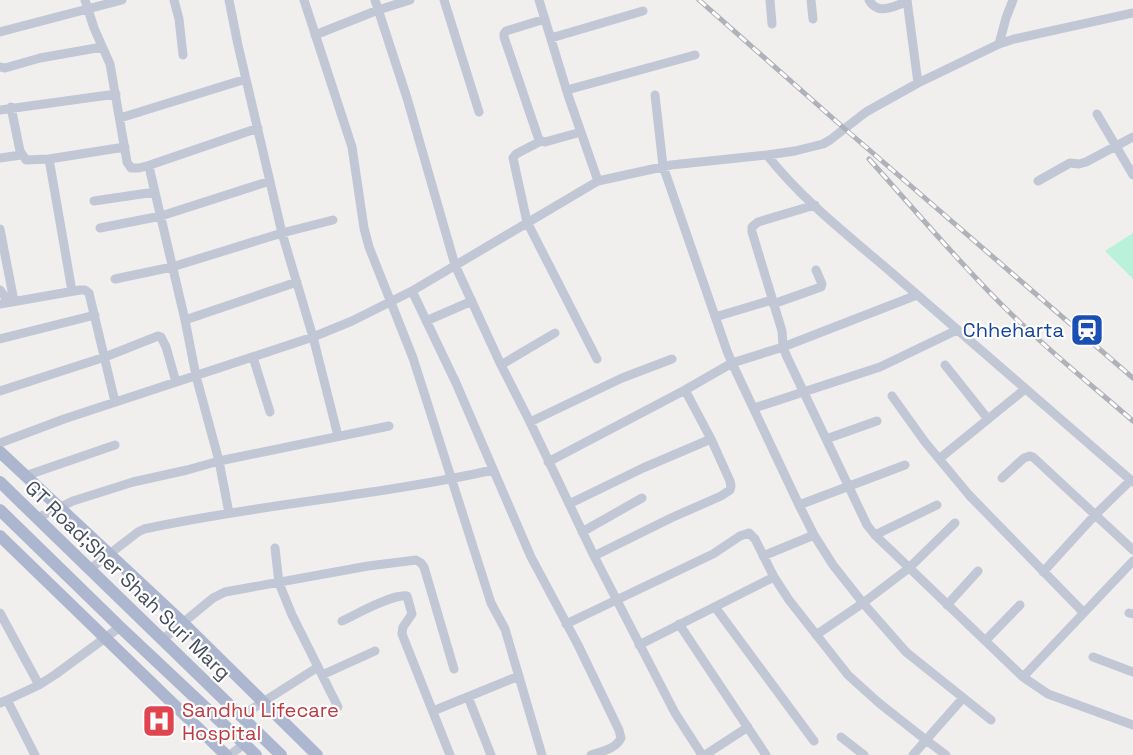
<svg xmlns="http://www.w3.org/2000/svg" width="1133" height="755" viewBox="0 0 1133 755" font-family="'Space Grotesk',sans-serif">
  <rect width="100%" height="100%" fill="#f1eeee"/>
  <path fill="#baf1da" d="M1133,233V279L1105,251Z"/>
  <path fill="#caccd4" d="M160,710L168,721L158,728L150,718Z"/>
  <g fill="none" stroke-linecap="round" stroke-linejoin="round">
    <path stroke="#c1c7d4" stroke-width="9" d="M85,0L94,28L110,64L127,162L131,168H139L150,165L258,128
      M174,0L179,19L183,55
      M229,0L238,45L282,233L313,337L338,436
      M304,0L352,147L364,228L369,247L413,358L491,603L505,629L542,755
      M375,0L407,98L455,265L501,365L530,422L594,556L675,713L702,755
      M444,0L479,112
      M539,0L568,95L598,181
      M770,0L772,24
      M811,0L813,19
      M869,0C878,16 893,6 907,2
      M907,0L918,83
      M545,19L506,31L504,34V37L539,140L545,142L581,132
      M0,32L122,0
      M315,35L378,10L410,0
      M551,38L643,11
      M999,44L1006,18L1013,0
      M0,67L5,68L40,58L102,47
      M567,90L695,55
      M655,95L663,166L727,351L732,363L799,505L814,535L833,565L863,603L906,652L991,720
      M11,107L20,151L26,160L49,159L125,147
      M0,110L116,94
      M1097,114L1133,175
      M120,118L246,79
      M541,141L516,154L513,158L527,222L597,359
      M767,155C802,200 849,236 892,273C972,343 1053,412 1133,482
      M0,158L21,155
      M49,159L72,291
      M150,165V171L185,320L196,376L219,461L229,513
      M1038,181L1070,163L1079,164L1086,162L1133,137
      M94,201L155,192
      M815,205L758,222L752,227V232L782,331L783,347L787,357L867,525L875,535L1023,677L1048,694L1133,725
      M100,228L161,216L270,181
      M0,229L14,301
      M115,279L172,267L282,233L333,220
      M0,290L9,302
      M412,291L456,383L531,557L578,645L619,730L621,738C616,749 602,751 591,755
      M0,304L80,290H85L89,293L115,402
      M773,304L821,287L822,284L816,270
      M715,317L772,300
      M185,320L297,282
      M426,321L472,301
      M0,339L95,315
      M253,357L270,412
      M501,365L555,333
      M945,365L988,419
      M0,391L105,357L158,336L161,337L166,347L176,382
      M892,396L925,442L969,495L1083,612
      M754,408L880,367L957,330
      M530,422L622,378L672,359
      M826,439L877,421
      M0,443L64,419L313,337L352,321L412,291L598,181L671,165L767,155L795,151L823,144L830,140L866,112L918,83L999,44L1014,39L1133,13
      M939,459L1025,389
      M548,462L685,390L732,363L783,347L917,295
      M25,476L115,445
      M1002,478L1024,458L1030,456L1033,457L1133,550
      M569,504L643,468L711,439
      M799,505L905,465
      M37,518L73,501L133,482L187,470L219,461L389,426
      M582,532L642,498
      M875,535L937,505
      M275,548L279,583L292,615L338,707
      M594,556L671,518L721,496L730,490L731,486L730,481L711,439L685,390
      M763,556L814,535
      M90,569L138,532L144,529C259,504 377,496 493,470
      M1043,572L1095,515L1131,480
      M947,605L978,571
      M715,607L814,741
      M0,613L39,685L7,700
      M1129,613L1133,614
      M342,621C357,614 392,594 407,596L412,614L403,627L402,634L450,755
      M566,624L713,554L740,536L749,533L755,539L774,577L789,600L848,675L879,703L926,740L963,698
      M679,624L766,755
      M816,635L863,603L909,568L955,523
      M162,640L213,598L225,592L368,566L416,560L421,563L424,567L454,669
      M985,641L1020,605
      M639,645L774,577
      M1093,657L1133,672
      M322,675L375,651
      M1023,677L1133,561
      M39,685L56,674L120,627
      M468,697L491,755
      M0,703L7,700L35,755
      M433,711L519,676
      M241,716L318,667
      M841,737L864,755
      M230,755L244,744
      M705,755L748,727
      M913,755L926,740L946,755"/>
    <path stroke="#acb7cf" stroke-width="12" d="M0,452L183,623L317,755
      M0,482L281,755
      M0,510L120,627L256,755
      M0,536L226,755"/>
    <g stroke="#b0b2b9" stroke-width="5">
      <path id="rail" d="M699,0L845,129L1133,378
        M869,159C913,208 956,259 1002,305C1043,346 1089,383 1133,421"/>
    </g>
    <use href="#rail" stroke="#fff" stroke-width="3" stroke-dasharray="9" stroke-linecap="butt"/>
  </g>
  <defs>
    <g id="station-square" transform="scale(1.725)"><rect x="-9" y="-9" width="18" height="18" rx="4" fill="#1a4fb4" stroke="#fff"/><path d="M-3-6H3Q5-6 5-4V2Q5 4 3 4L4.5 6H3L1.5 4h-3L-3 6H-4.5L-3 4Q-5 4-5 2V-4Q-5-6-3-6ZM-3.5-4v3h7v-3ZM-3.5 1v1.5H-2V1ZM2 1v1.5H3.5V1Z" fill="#fff"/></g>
    <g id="hospital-square" transform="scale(1.725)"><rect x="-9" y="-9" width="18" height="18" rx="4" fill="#e0444e" stroke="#fff"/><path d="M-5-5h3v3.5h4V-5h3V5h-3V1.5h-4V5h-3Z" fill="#fff"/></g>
  </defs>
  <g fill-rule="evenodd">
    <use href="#station-square" x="1087" y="330"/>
    <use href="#hospital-square" x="159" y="721"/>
  </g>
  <g text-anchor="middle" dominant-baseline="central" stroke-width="4.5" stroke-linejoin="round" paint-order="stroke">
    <g font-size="20" fill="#164399" stroke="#fff" text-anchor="end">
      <text x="1064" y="330">Chheharta</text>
    </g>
    <g font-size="20" fill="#454d5c" stroke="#fff">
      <text transform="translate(128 580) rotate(44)">GT Road;Sher Shah Suri Marg</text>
    </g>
    <g font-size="20" fill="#be3a42" stroke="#fff" text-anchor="start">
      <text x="182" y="710">Sandhu Lifecare<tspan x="182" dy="23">Hospital</tspan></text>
    </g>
  </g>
</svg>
